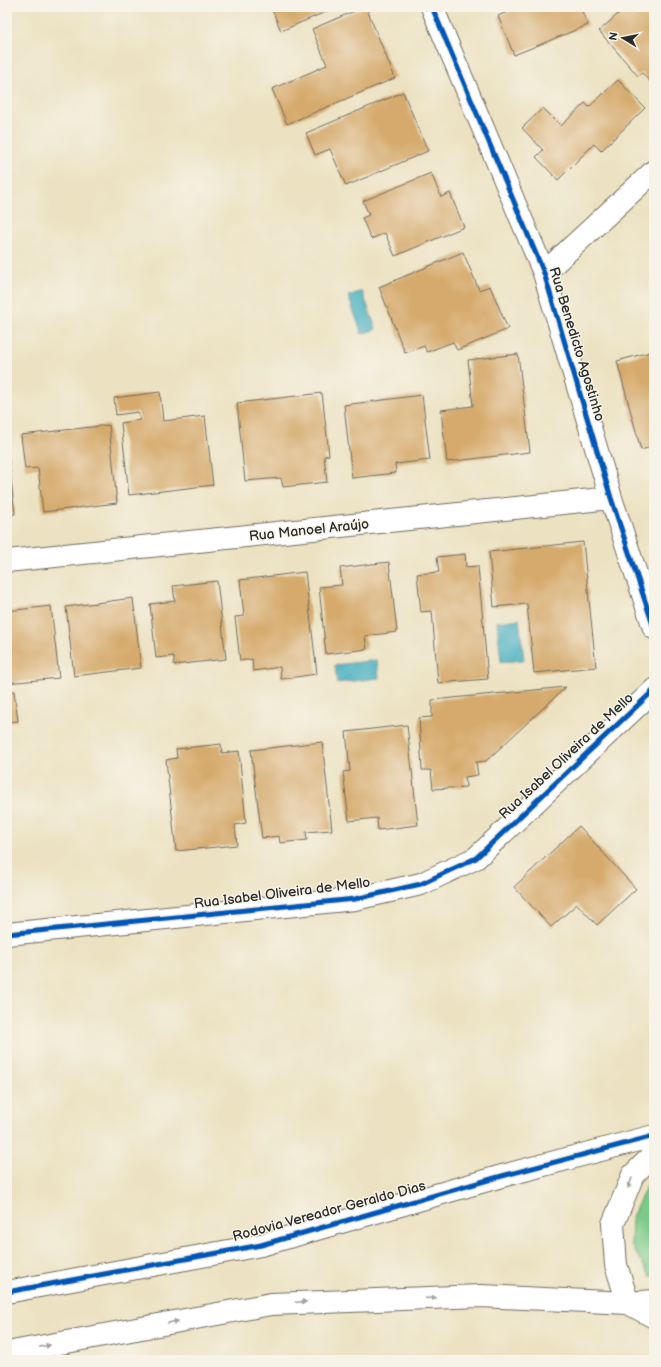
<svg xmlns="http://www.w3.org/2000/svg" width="661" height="1367" viewBox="0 0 661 1367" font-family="'Balsamiq Sans',sans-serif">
  <rect width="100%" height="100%" fill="#f7f3e8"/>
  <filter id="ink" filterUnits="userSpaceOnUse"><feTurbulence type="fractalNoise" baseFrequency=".025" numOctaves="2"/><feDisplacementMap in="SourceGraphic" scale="8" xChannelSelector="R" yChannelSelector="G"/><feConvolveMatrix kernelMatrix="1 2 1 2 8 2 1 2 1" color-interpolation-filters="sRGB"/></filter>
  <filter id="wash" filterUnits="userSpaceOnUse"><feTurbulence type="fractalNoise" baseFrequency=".012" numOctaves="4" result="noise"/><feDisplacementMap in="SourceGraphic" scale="16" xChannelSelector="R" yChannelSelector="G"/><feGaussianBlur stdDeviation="0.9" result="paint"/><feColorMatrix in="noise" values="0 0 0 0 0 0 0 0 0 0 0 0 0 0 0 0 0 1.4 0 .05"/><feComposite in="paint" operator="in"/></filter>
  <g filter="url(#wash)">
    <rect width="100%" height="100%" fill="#ece2c2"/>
    <path fill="#7bca8a" stroke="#537a5a" d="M654,1170V1276H650L631,1245L632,1217Z"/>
    <path fill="#41adbf" stroke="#366c75" d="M362,291L376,329L362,334L348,296Z
      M519,619L524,660L501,662L497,622Z
      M377,660L379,678L337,683L335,665Z"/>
    <g id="blocks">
      <path fill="#d6aa6d" d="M271,7H337L281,31Z
        M364,7H366L395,78L287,124L272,89L327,65L312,29Z
        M519,7H593L582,11L588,25L514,55L498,16Z
        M626,7H632L635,11L640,7H654V86L642,73L638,76L599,31Z
        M618,80L645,108L601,151L594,144L558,180L536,157L543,150L522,128L543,108L561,126L585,103L589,107Z
        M403,92L428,151L346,186L330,149L315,155L306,133Z
        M431,173L441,197L450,193L464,227L395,256L385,233L371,239L362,218L369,215L363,201Z
        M463,252L479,290L490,286L508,329L457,350L453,342L427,352L424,346L405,353L379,287Z
        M654,351V446L641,450L617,361Z
        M518,354L530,452L447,462L441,410L473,406L468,360Z
        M160,392L163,421L205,416L213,485L129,495L121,423L140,420L138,412L116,415L114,398Z
        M322,393L329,455L324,456L327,482L283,487L281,478L245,481L237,403Z
        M422,395L430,460L395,464L396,473L352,478L344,405Z
        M109,425L117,503L43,512L38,468L25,469L21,435Z
        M8,454L15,514L7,515V455Z
        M583,542L596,667L534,673L527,604L494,607L489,552Z
        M465,554L466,567L478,566L488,679L438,683L432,611L421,612L417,574L439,572L437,557Z
        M389,562L397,632L365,636L367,649L326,654L319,587L342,585L340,568Z
        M305,572L317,674L281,679L280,667L253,671L252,659L240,661L235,617L244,616L240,580Z
        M217,581L226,659L174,665V656L156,658L150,604L175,601L173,586Z
        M133,598L141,668L74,676L66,607Z
        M51,606L59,678L7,683V611Z
        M566,687L486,761L476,762L478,775L465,777L466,787L433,789L431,770H422L419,718L432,717V700Z
        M14,691L18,721L7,722V692Z
        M407,725L418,825L378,830L377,818L349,821L343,772L350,771L346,732Z
        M322,742L332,830L306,832L307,840L280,843L279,836L262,838L251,750Z
        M221,744L222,753L239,751L246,823L235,825L237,845L176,851L166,760L177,758L176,749Z
        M579,826L636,889L597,925L577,904L551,927L514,887Z"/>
    </g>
  </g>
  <g filter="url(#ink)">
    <use href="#blocks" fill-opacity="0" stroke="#6f6b60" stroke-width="1"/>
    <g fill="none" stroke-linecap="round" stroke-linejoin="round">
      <g stroke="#6f6b60" stroke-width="24">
        <path id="street" d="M432,7L544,273L611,498L654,628
          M544,273L654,171
          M7,561L611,498
          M7,934L355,899L421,884L476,858L654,690"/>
      </g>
      <g stroke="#6f6b60" stroke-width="24">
        <path id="primary" d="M654,1154L633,1175L613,1224L616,1265L628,1303L654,1317
          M7,1292L261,1245L502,1176L654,1136
          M7,1353L271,1304L481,1296L628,1303L654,1301"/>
      </g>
      <use href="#street" stroke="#fff" stroke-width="22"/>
      <use href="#primary" stroke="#fff" stroke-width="22"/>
      <g stroke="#f7f3e8" stroke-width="8">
        <path id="cycleway" d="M432,7L544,273L611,498L654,628
          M7,934L355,899L421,884L476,858L654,690
          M7,1292L261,1245L502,1176L654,1136"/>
      </g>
      <use href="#cycleway" stroke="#0057b8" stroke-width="5"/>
    </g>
    <defs><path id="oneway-solid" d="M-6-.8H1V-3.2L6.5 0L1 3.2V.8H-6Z"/></defs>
    <g fill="#a0a0a0">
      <use href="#oneway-solid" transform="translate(630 1183) rotate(112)"/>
      <use href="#oneway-solid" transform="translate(431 1298) rotate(-2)"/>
      <use href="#oneway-solid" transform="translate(301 1302) rotate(-2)"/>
      <use href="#oneway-solid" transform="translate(173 1322) rotate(-11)"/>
      <use href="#oneway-solid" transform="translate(45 1346) rotate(-11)"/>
    </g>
  </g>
  <g text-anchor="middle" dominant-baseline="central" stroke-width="3" stroke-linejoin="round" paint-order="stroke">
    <g font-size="14" fill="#2b2b2b" stroke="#f7f3e8">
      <text transform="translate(577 344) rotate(73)">Rua Benedicto Agostinho</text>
      <text transform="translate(309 530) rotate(-6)">Rua Manoel Araújo</text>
      <text transform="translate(566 756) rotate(-43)">Rua Isabel Oliveira de Mello</text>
      <text transform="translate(282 893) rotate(-7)">Rua Isabel Oliveira de Mello</text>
      <text transform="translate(329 1211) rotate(-15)">Rodovia Vereador Geraldo Dias</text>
    </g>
  </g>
  <rect width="661" height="1367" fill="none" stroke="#f7f3e8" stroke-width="24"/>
  <g transform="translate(623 38) rotate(280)" stroke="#f7f3e8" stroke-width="3" paint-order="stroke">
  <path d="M0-3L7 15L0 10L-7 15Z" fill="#2b2b2b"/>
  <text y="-6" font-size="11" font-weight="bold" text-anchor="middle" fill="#2b2b2b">N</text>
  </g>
</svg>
